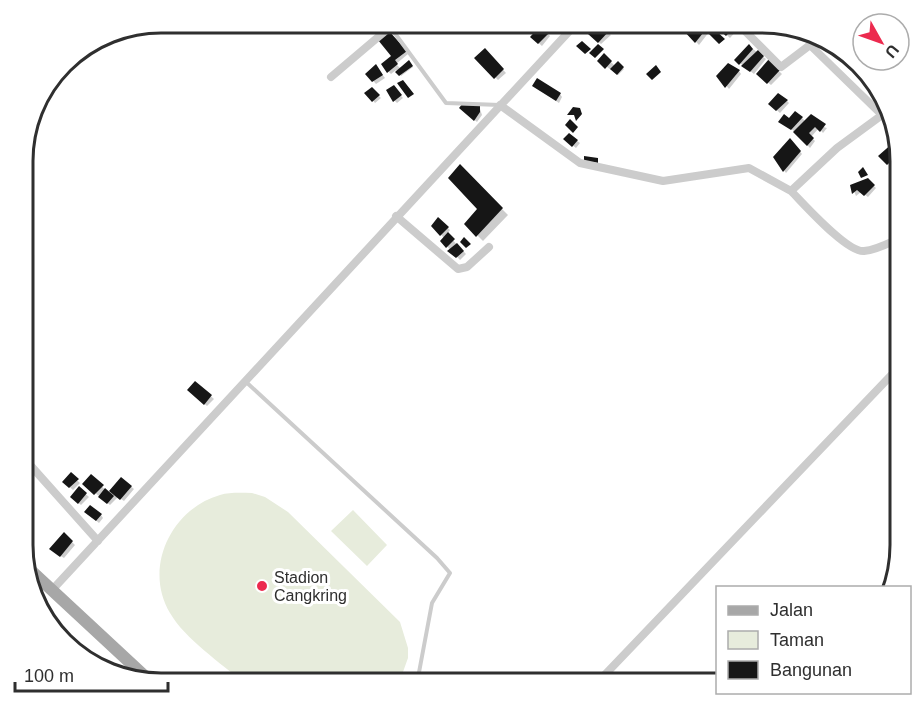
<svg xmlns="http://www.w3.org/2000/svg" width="923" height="706" viewBox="0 0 923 706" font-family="Helvetica,sans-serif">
  <rect width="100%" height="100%" fill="#fff"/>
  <path fill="#e7ecdc" d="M252,493L265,497L288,512L400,622L408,648V658L399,683H244C221,663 185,639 170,613C143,568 171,509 220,495C230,492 242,493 252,493Z
    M353,510L387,545L367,566L331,531Z"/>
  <path fill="#0003" d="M716,23L699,45L685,30L690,24Z
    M732,23L738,29L730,38L718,27Z
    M536,25L529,33L522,26Z
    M600,25L611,35L601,44L590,34Z
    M541,27L550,36L542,46L532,37Z
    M389,33L408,54L396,64L401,69L409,62L413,67L401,76L396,70L391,74L389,72L393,56Z
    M749,46L766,59L754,74L736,60Z
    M485,50L506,73L498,80L476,58Z
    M604,55L615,66L618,63L624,69L618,75L599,61Z
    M769,61L782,74L771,85L758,74Z
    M378,69L385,78L376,84L367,74Z
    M739,71L741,74L729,89L718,76Z
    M393,87L403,98L397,103L395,101Z
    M536,88L560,94L562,97L559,103Z
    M372,89L381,98L375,103L367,93Z
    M787,101L789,103L780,113L770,104Z
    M479,106L482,115L477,122L461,108Z
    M802,118L806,122L827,128L823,133L819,128L811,137L815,141L810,148L794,131L780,122Z
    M569,135L580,143L576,148L565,139Z
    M791,140L802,154L786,173L775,158Z
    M894,144L900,157L891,166L880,156Z
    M460,167L508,215L483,241L466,224L479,209Z
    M867,180L876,188L868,197L861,192L856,196L852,186Z
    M438,219L450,230L447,234L466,254L460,260L442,241L444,238L433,226Z
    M196,383L214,399L207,406L189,390Z
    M23,462L32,471L23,481Z
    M71,475L80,483L73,490L64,482Z
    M92,476L109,494L122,479L134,489L124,501L118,497L110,505L84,484Z
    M79,488L89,497L81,505L72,497Z
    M89,515H101L103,518L99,523Z
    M64,534L75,545L64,558L54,552Z"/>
  <path fill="#161616" d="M711,23L695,43L683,30L688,24Z
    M720,23H734L736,25L726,36L716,27Z
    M541,25L549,33L538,44L530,37Z
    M597,25H602L609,31L598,43L588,34Z
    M714,29L725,39L719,44L709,34Z
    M389,31L407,51L395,60L398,64L387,73L381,64L391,56L378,40Z
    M582,41L591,49L585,54L576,46Z
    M598,44L604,49L595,58L589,53Z
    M749,44L753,49L739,65L734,60Z
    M485,48L504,69L494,79L474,58Z
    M758,50L764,56L750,72L741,66Z
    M604,53L612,61L605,69L597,61Z
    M769,59L780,70L767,84L756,74Z
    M409,60L413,66L399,76L395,72Z
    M618,61L624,67L617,75L610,69Z
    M728,63L740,70L725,88L716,76Z
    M376,64L383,75L372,82L365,74Z
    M656,65L661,72L652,80L646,74Z
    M537,78L561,93L556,101L532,86Z
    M403,80L414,94L408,98L397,83Z
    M394,85L402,95L393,102L386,90Z
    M372,87L380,95L372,102L364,93Z
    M778,93L788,100L776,111L768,104Z
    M463,103L480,105V112L474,121L459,108Z
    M573,107L580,108L582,114L576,121L574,115H567Z
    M795,111L803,117L791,130L778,122L784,114L789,118Z
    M811,114L826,124L820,132L815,127L809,133L814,138L807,146L793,132Z
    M570,119L578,127L573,133L565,125Z
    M569,133L578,140L572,147L563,139Z
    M790,138L801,151L783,172L773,157Z
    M894,142L899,153L887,165L878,156Z
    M584,156L598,158V163L584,161Z
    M460,164L503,208L476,237L464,224L477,209L448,178Z
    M863,167L868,175L861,178L858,172Z
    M868,178L875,185L864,196L857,190L852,194L850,185Z
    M438,217L449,227L440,236L431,226Z
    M448,232L455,239L446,248L440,241Z
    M464,237L471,244L466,248L460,242Z
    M457,243L464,251L456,258L447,251Z
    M195,381L212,395L204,405L187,390Z
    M23,461L30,468L23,476Z
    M71,472L79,479L69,488L62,482Z
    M91,474L104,485L94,495L82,484Z
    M121,477L132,486L120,500L109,491Z
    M79,486L87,493L78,504L70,497Z
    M105,488L114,496L107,504L98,497Z
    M90,505L102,514L96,521L84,512Z
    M64,532L73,541L60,557L49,549Z"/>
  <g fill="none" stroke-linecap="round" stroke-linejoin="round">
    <path stroke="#ccc" stroke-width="4" d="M391,28L446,103L500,105
      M245,381L437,558L450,573L432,603L417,683"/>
    <path stroke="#ccc" stroke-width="8" d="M737,23L781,67L810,45L882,115
      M331,77L390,27
      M500,105L580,163L663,181L749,168L791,191L837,148L882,115L889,120
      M791,191C804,204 847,253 864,251C876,250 889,243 900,238
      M396,216L458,269L467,267L489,247
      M23,457L98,541
      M53,589L575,25
      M597,683L900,366"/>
    <path stroke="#a7a7a7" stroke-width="12" d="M26,566L152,683"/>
  </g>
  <circle fill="#ec2a4e" stroke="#fff" stroke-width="2" cx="262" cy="586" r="6"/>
  <g text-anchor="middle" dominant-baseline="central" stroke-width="6" stroke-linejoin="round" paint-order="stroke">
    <g font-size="16" fill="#2f2f2f" stroke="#fff" text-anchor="start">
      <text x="274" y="577">Stadion<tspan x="274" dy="18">Cangkring</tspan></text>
    </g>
  </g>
  <path d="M0 0H923V706H0ZM161 33H762A128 128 0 0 1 890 161V545A128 128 0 0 1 762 673H161A128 128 0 0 1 33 545V161A128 128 0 0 1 161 33Z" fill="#fff" fill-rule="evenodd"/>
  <path fill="none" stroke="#2f2f2f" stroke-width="3" d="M161 33H762A128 128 0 0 1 890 161V545A128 128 0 0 1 762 673H161A128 128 0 0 1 33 545V161A128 128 0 0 1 161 33Z"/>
  <rect x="716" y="586" width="195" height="108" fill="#ffffff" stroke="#acacac" stroke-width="1.5"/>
  <rect x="728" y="606" width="30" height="9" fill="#a7a7a7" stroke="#acacac" stroke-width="1.5"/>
  <text x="770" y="616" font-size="18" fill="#2f2f2f">Jalan</text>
  <rect x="728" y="631" width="30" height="18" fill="#e7ecdc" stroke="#acacac" stroke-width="1.5"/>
  <text x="770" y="646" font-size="18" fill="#2f2f2f">Taman</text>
  <rect x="728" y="661" width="30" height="18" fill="#161616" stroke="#acacac" stroke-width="1.5"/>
  <text x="770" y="676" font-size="18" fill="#2f2f2f">Bangunan</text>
  <g transform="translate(881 42) rotate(130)"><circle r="28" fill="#ffffff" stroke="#acacac" stroke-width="1.5"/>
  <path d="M0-4.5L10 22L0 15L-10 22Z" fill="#ec2a4e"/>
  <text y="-9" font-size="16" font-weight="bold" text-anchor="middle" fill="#2f2f2f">U</text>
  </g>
  <path d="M15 682v9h153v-9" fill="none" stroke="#2f2f2f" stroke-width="3"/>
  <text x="24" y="682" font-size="18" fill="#2f2f2f" stroke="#ffffff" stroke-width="4.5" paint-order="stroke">100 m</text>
</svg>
